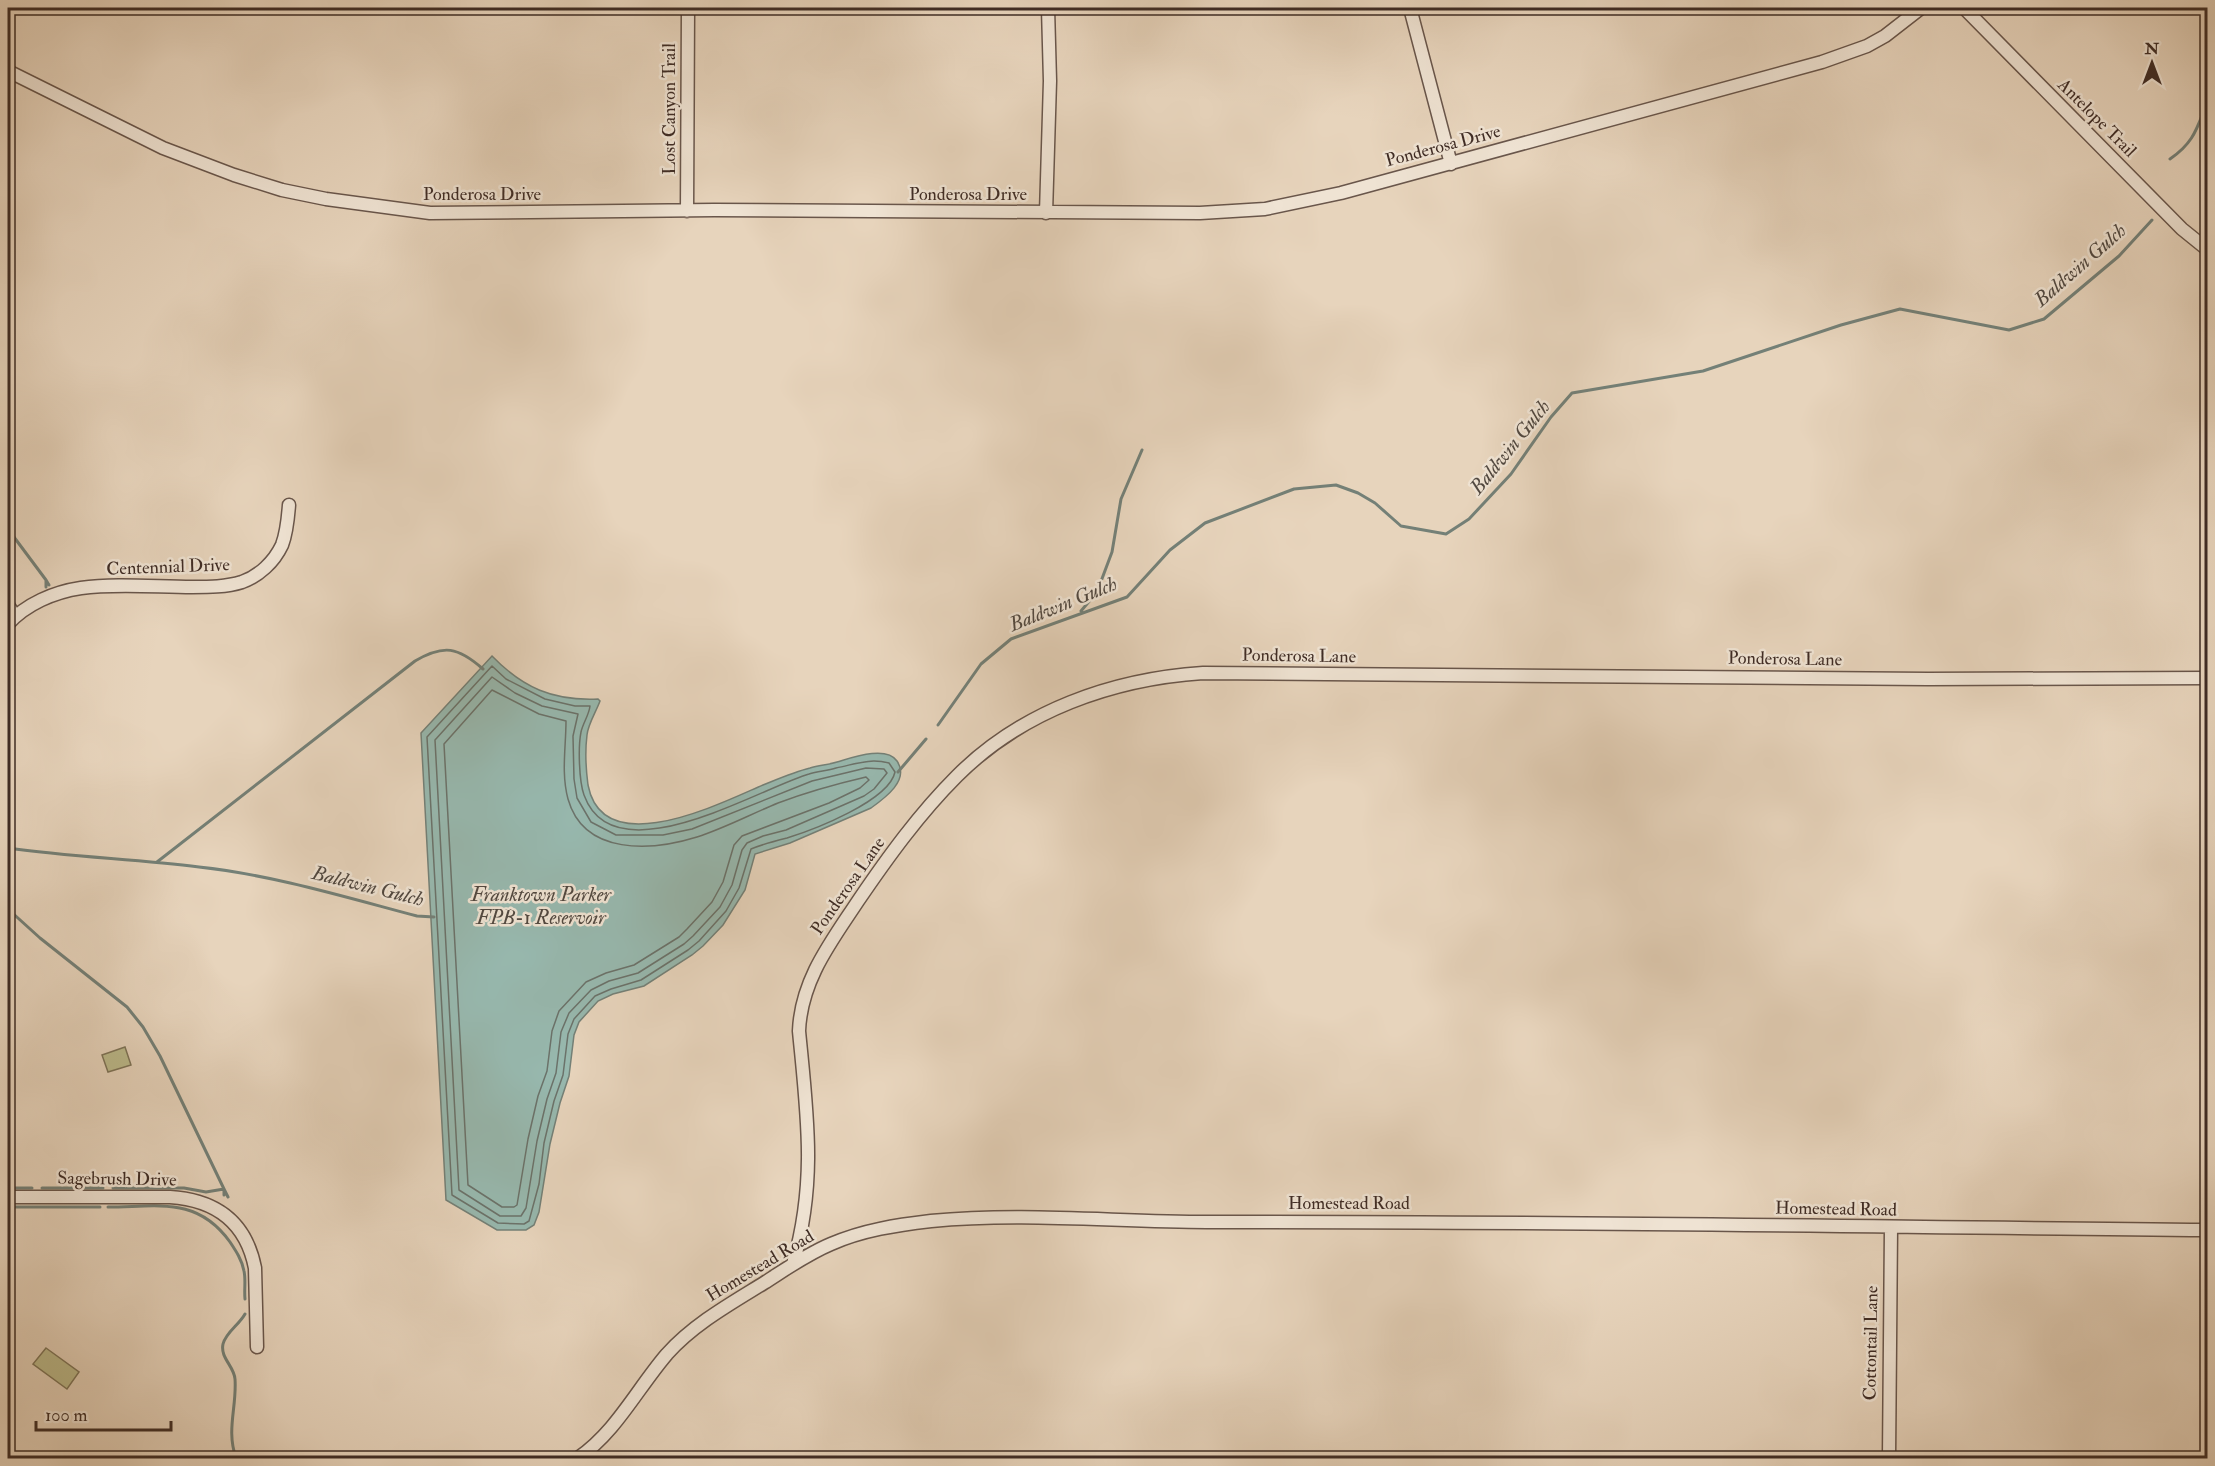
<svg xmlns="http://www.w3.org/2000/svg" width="2215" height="1466" viewBox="0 0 2215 1466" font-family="'IM FELL Double Pica',serif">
  <rect width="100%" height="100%" fill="#e7d4bc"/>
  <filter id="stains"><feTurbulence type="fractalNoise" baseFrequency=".00333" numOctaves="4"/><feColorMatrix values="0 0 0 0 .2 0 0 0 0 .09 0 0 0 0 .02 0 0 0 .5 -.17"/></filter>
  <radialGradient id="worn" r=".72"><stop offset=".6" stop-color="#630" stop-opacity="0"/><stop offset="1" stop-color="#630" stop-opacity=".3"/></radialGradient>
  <path fill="#bcbb8c" stroke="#7e7458" stroke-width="1.5" d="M125,1047L131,1065L108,1072L102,1055Z
    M46,1348L79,1372L67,1389L33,1364Z"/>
  <path fill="#97b8ae" stroke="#748077" stroke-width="1.5" d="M492,656C523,688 553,701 598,699L600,701C596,712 588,724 587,735C585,751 586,770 588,785C603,863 721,803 763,785C778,779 794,772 810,768C819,765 828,765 837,762C851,758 886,745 897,761C910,780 885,798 871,808L790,843L755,854L745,890L723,925L703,946L692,955L644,986L613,994L598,1001L579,1022L574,1035L569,1076L560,1103L550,1144L539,1212L534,1225L526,1230H497L446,1200L421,733Z"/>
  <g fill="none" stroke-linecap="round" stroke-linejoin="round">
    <path stroke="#6b726a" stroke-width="1.5" d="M492,666L506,679L545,699L575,706H590C589,715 583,723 581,732C578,747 579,781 584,795C614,878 758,789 809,774C818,771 827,771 836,768C856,764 869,758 889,763L895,772C889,801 813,830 787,838C775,841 763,844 751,849L739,888L726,911L699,941L688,950L641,980L611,989L595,996L574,1019L568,1034L563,1075L554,1101L544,1143L539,1184L529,1221L524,1224L498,1223L452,1195L427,737Z
      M492,677L515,693L542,706L578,714L573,736L574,779L577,798L591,822L616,835H663L692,829L812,781L866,768L884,769L887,773L874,789L864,796L786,830L763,836L747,843L742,850L732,885L720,907L693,936L684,944L638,973L609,981L591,990L569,1013L561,1032L556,1073L547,1099L537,1141L526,1208L521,1216H500L459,1190L435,740Z
      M492,690L539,714L566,721C566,747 561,773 568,799C584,856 652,851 697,837C725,828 751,814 778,803C807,792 836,784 866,777L869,780L860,788L829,803L742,836L734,845L723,882L712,902L687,929L679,937L634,965L606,973L586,982L559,1011L552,1031L547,1071L538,1096L528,1139L517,1205L514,1207H502L468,1185L444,744Z"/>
    <path stroke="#748077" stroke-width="3" d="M2170,159C2195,142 2197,127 2208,101
      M8,529L46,580
      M46,587V580L49,585
      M1081,611L1097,592L1112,552L1121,499L1142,450
      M938,725L981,664L1011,639L1127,597L1170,550L1205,523L1294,489L1336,485L1358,493L1375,503L1401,526L1446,534L1469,519L1511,474L1551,417L1572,393L1703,371L1841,325L1900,309L2009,330L2044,319L2119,256L2152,220
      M898,772L926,739
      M8,848C71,857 135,859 199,867C273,875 345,897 417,916L434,917
      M157,862L415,661C444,644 458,647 483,669
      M8,909L40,938L127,1007L143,1027L160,1056L224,1189V1195
      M8,1188H32
      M42,1188H103
      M113,1188H184L206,1192L224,1189L228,1197
      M8,1207H100
      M108,1207C158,1207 197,1196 230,1242C236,1251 242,1260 244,1271C246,1280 244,1290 245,1299
      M236,1458C226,1430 237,1407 235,1379C234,1366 220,1358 223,1344C226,1332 239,1325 245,1314"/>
    <g stroke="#69564b" stroke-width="15">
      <path id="minor" d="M1410,8L1451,164
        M1964,8L2182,229L2208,250
        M8,71L163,148L234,175L282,190L326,199L430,213L714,210L1200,213L1265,209L1341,193L1822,62L1867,46L1885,36L1921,8
        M687,211L688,8
        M1046,213L1050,81L1048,8
        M8,605L15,616
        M8,624C26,604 54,592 81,588C115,583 157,587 192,587C209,587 226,587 242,582C259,576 274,562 282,545C287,532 288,518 289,505
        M8,1197H170C216,1200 246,1222 255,1268L257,1347
        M793,1264C817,1181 807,1114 799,1031C801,980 831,942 858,901C888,857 919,814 957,776C1022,711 1112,679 1203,673L1928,679L2208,678
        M578,1458C616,1432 637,1389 667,1354C694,1324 730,1304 764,1283C786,1269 807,1254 831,1244C863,1230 897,1225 931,1221C1023,1212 1115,1222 1207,1222C1541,1221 1874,1227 2208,1230
        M1889,1458L1891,1228"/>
    </g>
    <use href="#minor" stroke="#efe3d3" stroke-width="12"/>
  </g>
  <g text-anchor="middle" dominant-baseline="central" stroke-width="5" stroke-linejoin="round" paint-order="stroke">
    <g font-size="18" fill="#3f2c25" stroke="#efe3d3">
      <text transform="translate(669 109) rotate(-90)">Lost Canyon Trail</text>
      <text transform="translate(2097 118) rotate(45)">Antelope Trail</text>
      <text transform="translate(1443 146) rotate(-15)">Ponderosa Drive</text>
      <text x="482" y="194">Ponderosa Drive</text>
      <text x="968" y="194">Ponderosa Drive</text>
      <text transform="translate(168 567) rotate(-2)">Centennial Drive</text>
      <text transform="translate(1299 656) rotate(1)">Ponderosa Lane</text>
      <text transform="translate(1785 659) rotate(1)">Ponderosa Lane</text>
      <text transform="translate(848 886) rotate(-55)">Ponderosa Lane</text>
      <text transform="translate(117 1179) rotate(1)">Sagebrush Drive</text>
      <text x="1349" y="1203">Homestead Road</text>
      <text transform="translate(1836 1209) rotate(1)">Homestead Road</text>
      <text transform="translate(760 1266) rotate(-31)">Homestead Road</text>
      <text transform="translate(1871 1343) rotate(-89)">Cottontail Lane</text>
    </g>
    <g font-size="20" font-style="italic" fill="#514840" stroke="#efe3d3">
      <text transform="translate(2080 265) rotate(-41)">Baldwin Gulch</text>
      <text transform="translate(1510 447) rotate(-51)">Baldwin Gulch</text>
      <text transform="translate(1063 604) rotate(-22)">Baldwin Gulch</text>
      <text transform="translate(368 886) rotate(14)">Baldwin Gulch</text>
      <text x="541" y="894">Franktown Parker<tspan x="541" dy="23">FPB-1 Reservoir</tspan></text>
    </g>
  </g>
  <rect width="2215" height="1466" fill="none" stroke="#e7d4bc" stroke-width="30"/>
  <rect x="9" y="9" width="2197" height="1448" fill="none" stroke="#3f2c25" stroke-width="3"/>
  <rect x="15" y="15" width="2185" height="1436" fill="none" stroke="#3f2c25" stroke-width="1.5"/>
  <g transform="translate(2152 63)" stroke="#efe3d3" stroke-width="4.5" paint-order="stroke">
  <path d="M0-4.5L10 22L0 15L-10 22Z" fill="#3f2c25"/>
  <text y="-9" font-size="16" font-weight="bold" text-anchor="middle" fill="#3f2c25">N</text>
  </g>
  <path d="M36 1421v9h135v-9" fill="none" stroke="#3f2c25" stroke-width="3"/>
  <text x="45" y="1421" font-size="18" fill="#3f2c25" stroke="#efe3d3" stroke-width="4.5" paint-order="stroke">100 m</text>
  <rect width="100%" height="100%" filter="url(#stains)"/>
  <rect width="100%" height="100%" fill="url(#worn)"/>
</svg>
